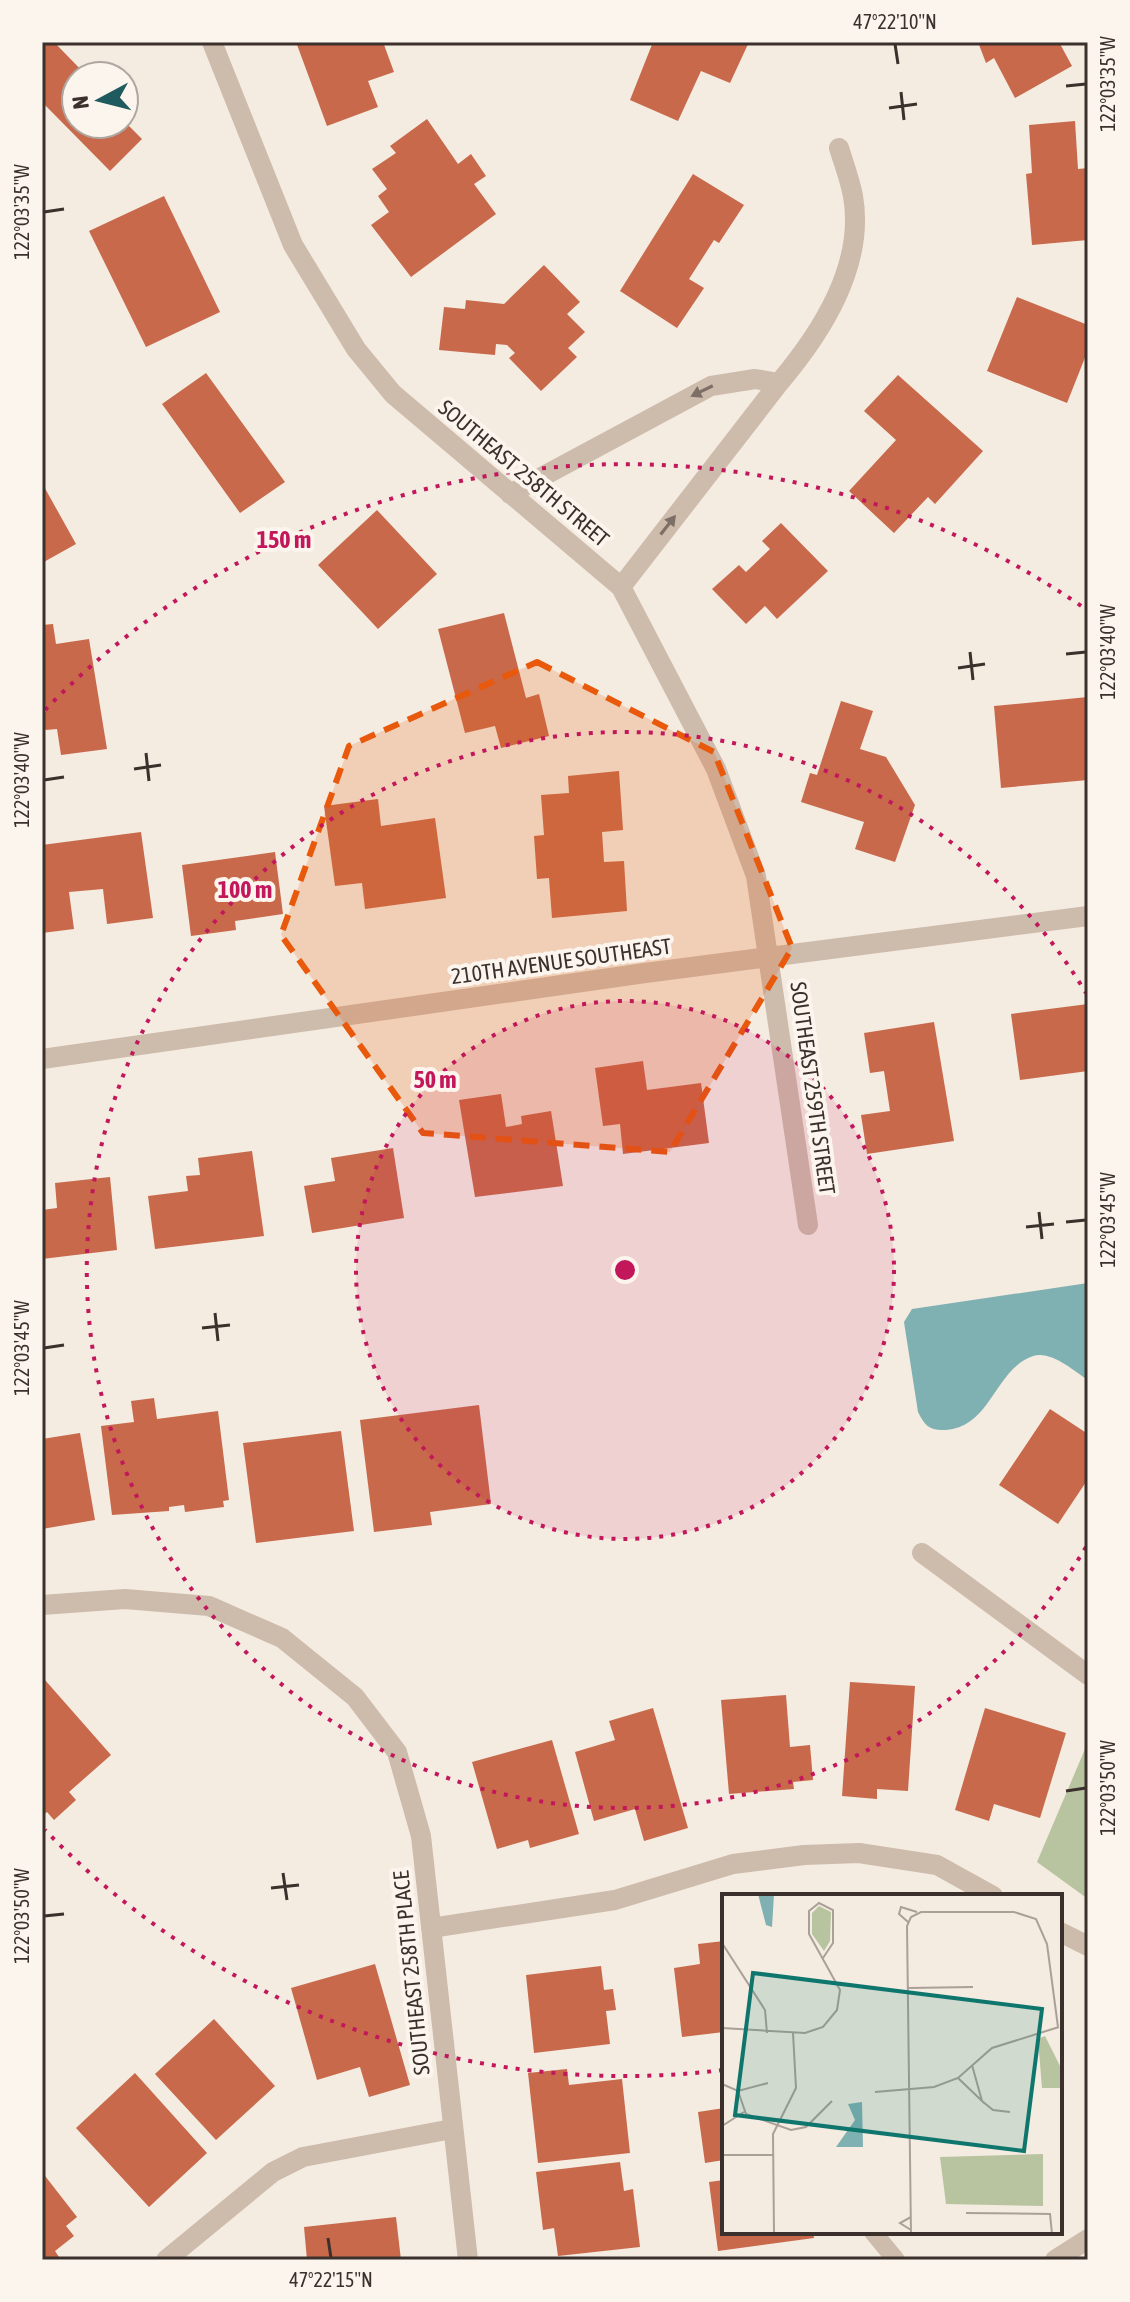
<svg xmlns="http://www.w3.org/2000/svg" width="1130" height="2302" viewBox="0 0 1130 2302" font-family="'Asap Condensed',sans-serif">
  <rect width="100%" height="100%" fill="#f4ebe1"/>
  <path fill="#b8c4a0" d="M1088,1742V1899L1037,1862Z"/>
  <path fill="#7fb0b2" d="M1088,1283V1380C1074,1371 1051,1350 1033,1356C995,1369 991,1427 946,1430C930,1431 925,1426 918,1412L904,1322L912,1309Z"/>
  <path fill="#c8694b" d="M42,42H54L87,76H76V124H124V121L142,139L110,171L42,102Z
    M296,42H383L394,72L368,81L378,107L327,126Z
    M653,42H749L730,83L701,71L678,121L630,100Z
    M978,42H1059L1072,66L1015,98L994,58L986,63Z
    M427,119L458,164L471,154L486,176L474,184L496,214L411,277L371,225L389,212L378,196L387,189L372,169L396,153L390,146Z
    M1075,121L1078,169L1088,168V240L1032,245L1026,174L1032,173L1029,125Z
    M693,174L744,205L719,243L714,240L689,279L704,288L677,328L620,291Z
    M164,196L220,312L146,347L89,231Z
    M544,265L580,302L567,314L585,332L568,348L577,357L541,391L509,358L515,353L507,345L496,344L495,355L439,350L444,307L465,309L466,300L504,304Z
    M1017,297L1088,325V350L1067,403L987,371Z
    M206,373L285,482L240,513L162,404Z
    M898,375L983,451L935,504L928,497L894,533L849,491L896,440L864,411Z
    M42,483L76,544L42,563Z
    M377,510L437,574L378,629L318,565Z
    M781,523L828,571L777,619L765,606L746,624L712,589L739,565L746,572L770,549L762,541Z
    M504,613L526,698L539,694L549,736L501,748L495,726L465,733L438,629Z
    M53,624L56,644L89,639L107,749L61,755L57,729L46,730L42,726V716L46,711L42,683V625Z
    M1088,697V780L1001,788L994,706Z
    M841,701L873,711L860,749L886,757L915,805L895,862L855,849L864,822L801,802L810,773L817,775Z
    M619,771L623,830L602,832L604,862L624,861L627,911L552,918L549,878L537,879L534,836L544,835L541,795L569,793L568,776Z
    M378,799L381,826L435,818L446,898L365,909L362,883L335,886L324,806Z
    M141,832L153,918L107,924L103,889L69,892L74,929L42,933V845Z
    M275,852L283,914L235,921L236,930L191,936L182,865Z
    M1088,1004V1071L1020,1080L1011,1014Z
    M934,1022L954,1141L867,1154L861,1115L890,1111L884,1071L870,1073L864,1033Z
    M643,1061L647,1090L701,1083L709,1143L623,1154L620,1124L603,1126L595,1068Z
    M501,1094L506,1127L522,1124L521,1116L551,1111L563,1186L475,1197L459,1100Z
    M393,1148L404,1218L312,1233L304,1186L335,1181L331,1158Z
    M252,1151L264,1236L155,1249L148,1196L188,1191L186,1176L200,1175L198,1158Z
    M110,1177L117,1250L42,1259V1210L57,1208L55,1183Z
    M154,1398L157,1419L218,1411L229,1500L223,1501L224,1507L185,1512L184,1505L169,1507V1511L112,1515L101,1426L134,1422L131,1401Z
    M479,1405L491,1504L430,1512L432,1525L374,1532L360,1420Z
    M1050,1409L1088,1434V1479L1058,1524L999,1485Z
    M341,1431L354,1531L256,1543L243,1443Z
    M80,1433L95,1520L42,1529V1439Z
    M45,1680L111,1755L69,1792L76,1800L54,1820L47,1812L42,1816V1683Z
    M850,1682L915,1686L908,1791L877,1789V1799L842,1796Z
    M786,1695L790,1747L810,1745L813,1780L793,1782L794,1789L729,1794L721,1700Z
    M653,1708L688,1828L644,1841L635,1809L594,1821L575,1752L615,1740L609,1721Z
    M985,1708L1066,1733L1040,1818L994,1804L989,1821L955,1810Z
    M552,1740L579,1834L530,1848L528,1840L497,1849L472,1762Z
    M724,1941V2032L682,2037L674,1968L700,1964L698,1944Z
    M375,1964L410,2085L369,2097L360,2067L317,2080L291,1988Z
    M601,1966L604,1990L613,1989L616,2010L606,2011L610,2044L534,2053L526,1975Z
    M214,2019L275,2086L216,2140L155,2074Z
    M567,2069L569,2085L622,2079L630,2153L538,2163L528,2073Z
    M135,2073L207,2153L149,2207L76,2128Z
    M724,2108V2160L705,2163L698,2112Z
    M620,2162L624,2191L633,2189L640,2247L558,2256L554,2228L543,2230L536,2172Z
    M42,2172L77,2217L66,2226L74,2236L55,2251L59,2257L55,2260H42Z
    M724,2180V2232H813L814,2238L718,2251L709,2182Z
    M396,2217L401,2260H307L304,2227Z"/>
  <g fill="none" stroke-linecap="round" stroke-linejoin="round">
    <path stroke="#cdbbac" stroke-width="18" d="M873,2232L896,2260"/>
    <path stroke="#cdbbac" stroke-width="20" d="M212,42L293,245L356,349L393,394L621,587L716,769L756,876L808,1225
      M779,383C822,332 865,265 853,196C850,180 844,164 839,148
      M510,494L711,386L755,379L779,383L621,587
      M42,1059L645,973L1088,916
      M922,1553L1088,1675
      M42,1605L125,1599L209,1606L282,1638L355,1697L397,1752L421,1836L468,2260
      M431,1928L615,1900L733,1864L804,1855L859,1853L937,1865L993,1896
      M1060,1932L1088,1946
      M166,2260L273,2172L303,2157L452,2129
      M1055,2260L1088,2239"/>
  </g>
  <defs><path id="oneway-solid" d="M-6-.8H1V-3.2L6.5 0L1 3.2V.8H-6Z" transform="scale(2)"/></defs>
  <g fill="#7d6f65">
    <use href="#oneway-solid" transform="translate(702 391) rotate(154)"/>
    <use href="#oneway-solid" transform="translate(668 525) rotate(-52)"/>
  </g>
  <path fill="#e8590c" fill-opacity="0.2" stroke="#e8590c" stroke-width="6" stroke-dasharray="16 10" stroke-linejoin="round" d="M537,662L714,752L792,948L670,1152L423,1133L281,935L349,746Z"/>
  <path fill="none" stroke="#3b302b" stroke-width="3" d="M895,44L898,64M1066,86L1086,84M901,92L904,120M889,108L917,104M44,212L64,209M970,652L973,680M1066,654L1086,652M958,668L985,664M146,753L149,781M134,769L161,765M44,780L64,777M1039,1212L1042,1239M1066,1222L1086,1220M1026,1227L1054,1224M215,1313L218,1341M202,1328L230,1325M44,1348L64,1345M1066,1791L1086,1788M283,1873L287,1900M271,1888L299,1885M44,1916L64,1914M328,2238L331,2258"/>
  <circle cx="625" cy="1270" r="269" fill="#c2185b" fill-opacity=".12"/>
  <g fill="none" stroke="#c2185b" stroke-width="4" stroke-dasharray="4 8">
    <circle cx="625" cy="1270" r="269"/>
    <path d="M1086 1547A538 538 0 1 1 1086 993"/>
    <path d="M723 2070A806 806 0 0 1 45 1830M45 710A806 806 0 0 1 1087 610"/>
  </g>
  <g text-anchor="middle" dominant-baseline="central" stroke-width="8" stroke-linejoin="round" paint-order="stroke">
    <g font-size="22" fill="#3b302b" stroke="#fbf5ee">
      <text transform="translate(524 473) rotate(40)">SOUTHEAST 258TH STREET</text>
      <text transform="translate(561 961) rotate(-8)">210TH AVENUE SOUTHEAST</text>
      <text transform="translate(813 1088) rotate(82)">SOUTHEAST 259TH STREET</text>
      <text transform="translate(411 1973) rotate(-96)">SOUTHEAST 258TH PLACE</text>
    </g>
  </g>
  <g transform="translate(722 1894)">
    <rect width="340" height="340" fill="#f4ebe1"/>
    <path d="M97,12L109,18L108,47L102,57L90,40V19ZM323,142L340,176V194H320L316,145ZM321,260V312L224,310L218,263Z" fill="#b8c4a0"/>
    <path d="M36,0H52L50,33L44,31ZM140,208L141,253H114L133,226L126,210Z" fill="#7fb0b2"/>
    <path fill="none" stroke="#aaa098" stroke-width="2" d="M186,28L177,20L179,13L195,18M0,49L43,116L45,139M186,94L251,93M0,134L83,139L101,133L115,116L118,96L87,40V17L97,9L111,16V49L101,64M236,184L260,207L250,171M0,190L16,197L46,189M16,197L24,220L69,236L84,233L110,207M153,198L212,193L236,184L270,154L337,133M260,207L271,216L288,218M0,232L22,218M0,261H51M244,319L328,320L330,340M189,323L178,329L189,336M52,340L51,240L74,194L71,139M189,340L185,32L189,23L199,18H292L314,25L325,50L336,133"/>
    <path fill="#0f766e" fill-opacity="0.15" stroke="#0f766e" stroke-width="4" d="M31,79L320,115L302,257L13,221Z"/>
    <rect width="340" height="340" fill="none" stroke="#3b302b" stroke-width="4"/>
  </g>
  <circle cx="625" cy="1270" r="12" fill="#c2185b" stroke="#fbf5ee" stroke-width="4"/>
  <g font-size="24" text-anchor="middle" font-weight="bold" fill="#c2185b" stroke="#fbf5ee" stroke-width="8" stroke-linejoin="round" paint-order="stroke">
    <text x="284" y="548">150 m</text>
    <text x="245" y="898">100 m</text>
    <text x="435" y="1088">50 m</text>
  </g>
  <rect width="1130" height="2302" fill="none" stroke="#fbf5ee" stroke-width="88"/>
  <g transform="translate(100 100) rotate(263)"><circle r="38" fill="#fbf5ee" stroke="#aea6a0" stroke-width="2"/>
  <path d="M0-6L14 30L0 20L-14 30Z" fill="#1f5a5e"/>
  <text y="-12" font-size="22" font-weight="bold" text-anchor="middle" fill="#3b302b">N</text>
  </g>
  <rect x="44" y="44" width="1042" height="2214" fill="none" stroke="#3b302b" stroke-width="3"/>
  <g font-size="20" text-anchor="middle" fill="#3b302b">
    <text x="895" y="29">47°22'10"N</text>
    <text transform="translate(1108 84) rotate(-90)" y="7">122°03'35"W</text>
    <text transform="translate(22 212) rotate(-90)" y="7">122°03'35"W</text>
    <text transform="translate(1108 652) rotate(-90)" y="7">122°03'40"W</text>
    <text transform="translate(22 780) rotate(-90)" y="7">122°03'40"W</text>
    <text transform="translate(1108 1220) rotate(-90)" y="7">122°03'45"W</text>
    <text transform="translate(22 1348) rotate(-90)" y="7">122°03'45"W</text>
    <text transform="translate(1108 1788) rotate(-90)" y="7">122°03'50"W</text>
    <text transform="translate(22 1916) rotate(-90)" y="7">122°03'50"W</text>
    <text x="331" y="2287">47°22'15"N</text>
  </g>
</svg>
